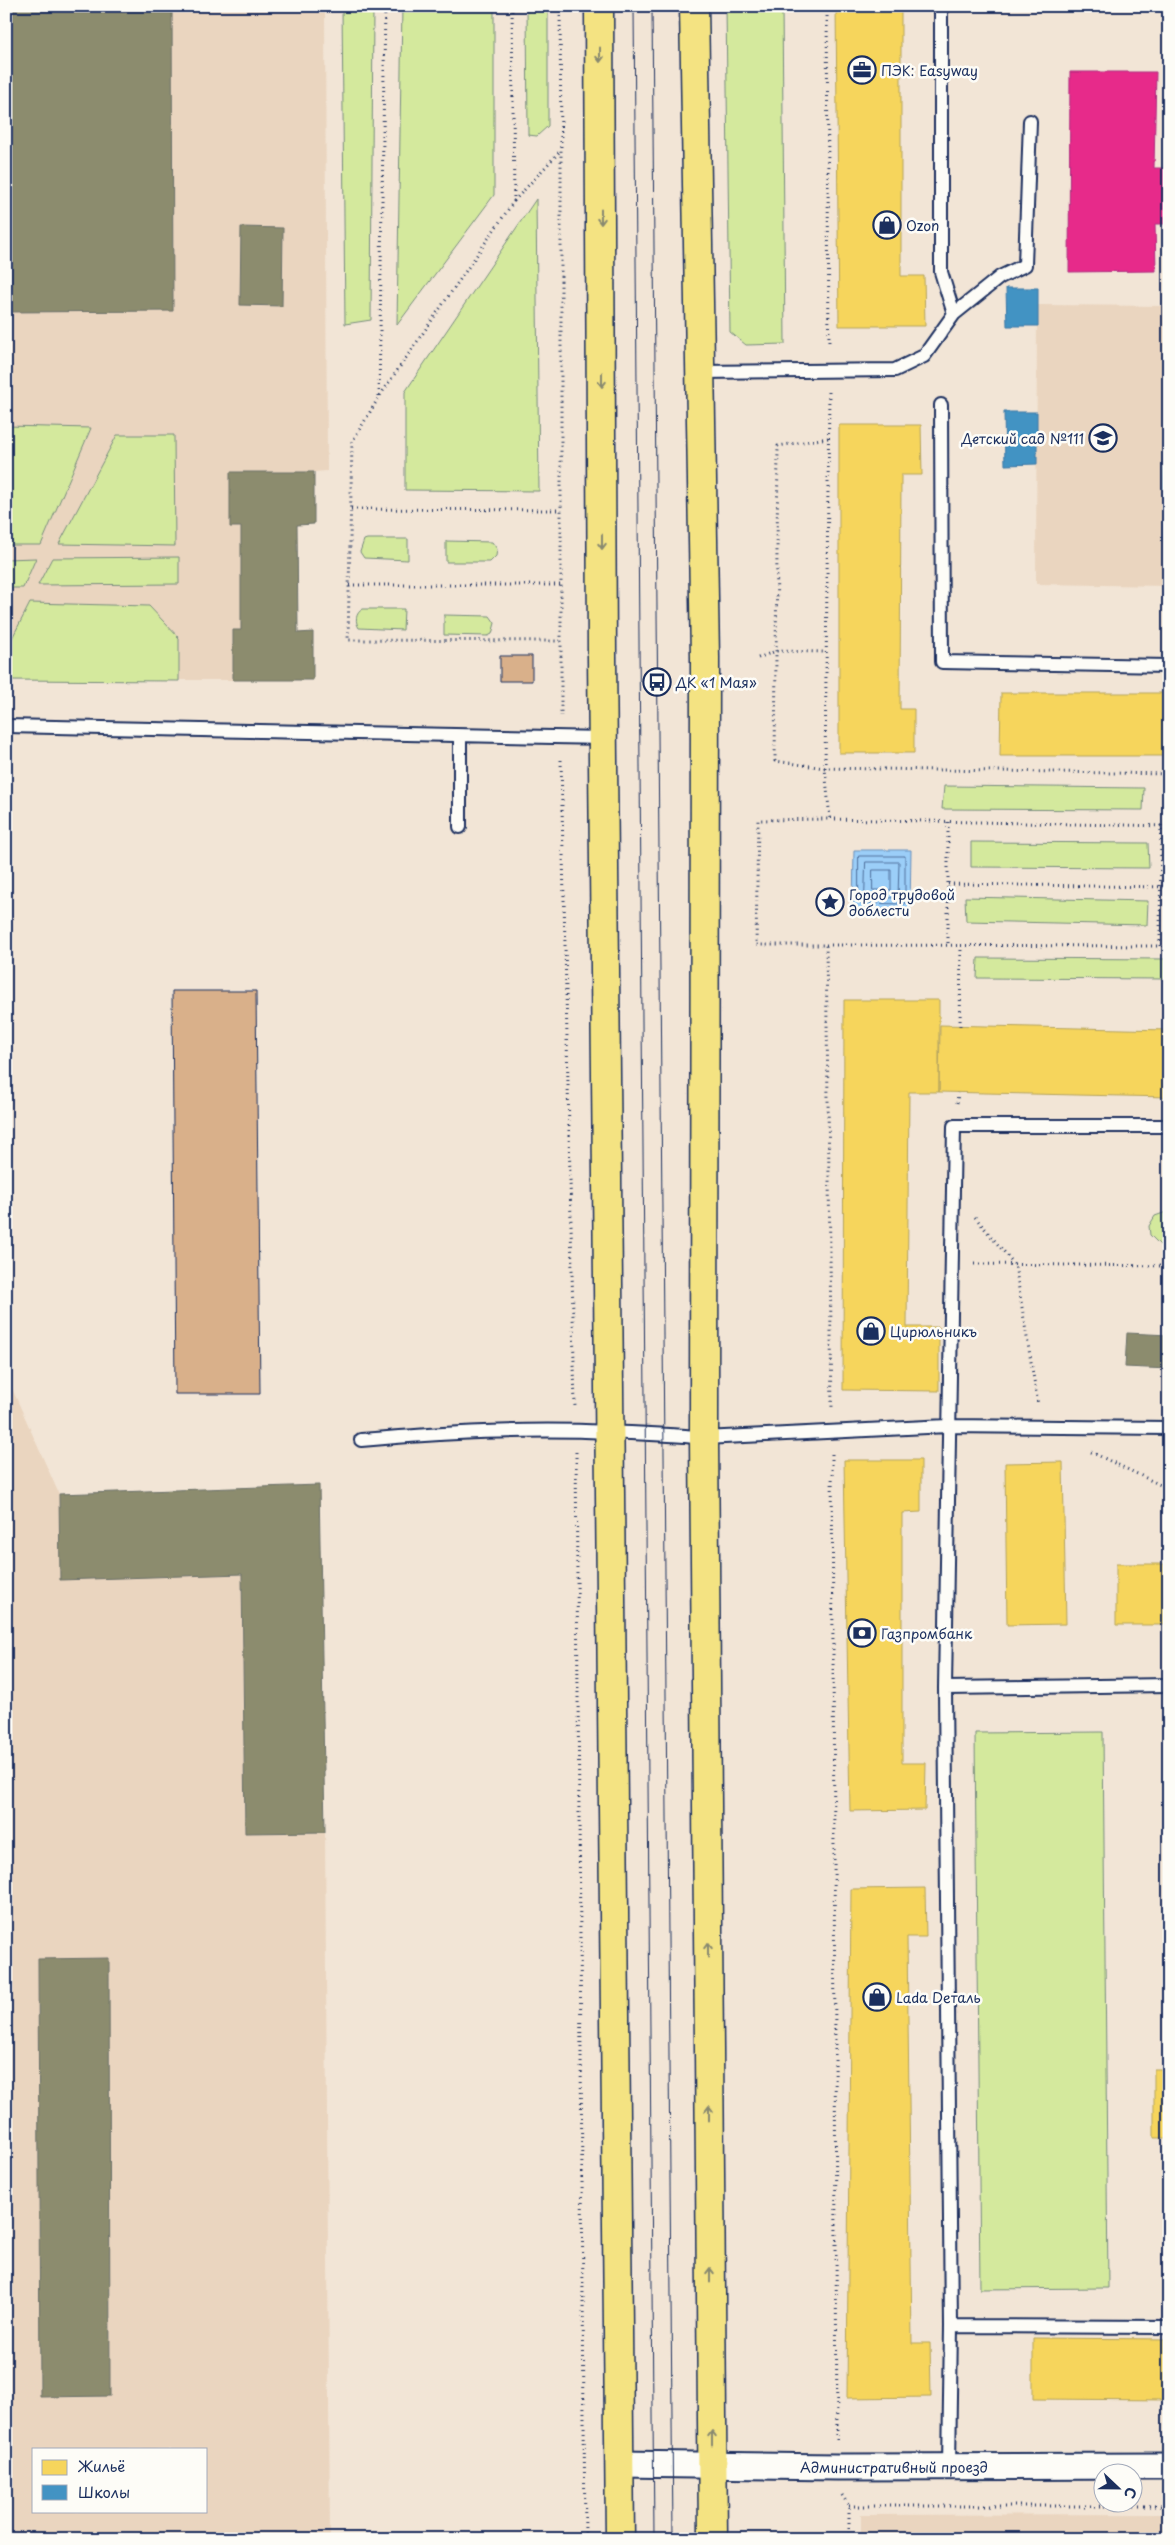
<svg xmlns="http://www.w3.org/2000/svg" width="1175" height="2545" viewBox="0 0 1175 2545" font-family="'Playpen Sans',sans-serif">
  <rect width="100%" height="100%" fill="#f2e5d6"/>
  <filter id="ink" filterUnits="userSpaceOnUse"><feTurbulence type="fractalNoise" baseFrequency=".02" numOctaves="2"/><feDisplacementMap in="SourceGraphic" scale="10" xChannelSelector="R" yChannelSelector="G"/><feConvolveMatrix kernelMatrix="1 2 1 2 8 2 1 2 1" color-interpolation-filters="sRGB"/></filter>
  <g filter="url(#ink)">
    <path fill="#ead5bf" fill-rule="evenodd" d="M6,6H325L327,471L314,472V524L297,525L298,632H313V680H7L6,683Z
      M1037,305L1169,306V586L1036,584Z
      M6,1375L59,1494L319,1485L325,1832L330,2539H6ZM34,2449H206V2511H34Z
      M1169,2514V2539H861V2515Z"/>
    <path fill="#d4e99d" stroke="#788c7e" d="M342,6H373L371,320L345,324Z
      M402,6H494V195L397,325Z
      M527,6H548V126L537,136L528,135Z
      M726,6H782L785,344L746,345L730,332Z
      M536,199L539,491L405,490V392Z
      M6,426L91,428L41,545H6Z
      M117,435H174L175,546L59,544Z
      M367,539H408V560L364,558L360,552L364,540Z
      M446,541L492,542L497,549L496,556L490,562H446Z
      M179,557V584L38,585L52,558Z
      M36,558L23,588H6V559Z
      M30,603L149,606L179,638V681L7,680L6,683V650Z
      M363,609H404L403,630L359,628C355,622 355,613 363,609Z
      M444,615L490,616L495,623L492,634L488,636L444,635Z
      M944,786L1144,788L1143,810L942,809Z
      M971,842L1148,843L1149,868L971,867Z
      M965,897L1148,901L1147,925L966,921Z
      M978,958L1169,959V979L977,978Z
      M1169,1211V1247H1162L1150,1235L1149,1226L1155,1216Z
      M1103,1732L1108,2288L980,2289L975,1733Z"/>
    <path fill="#9bcef8" stroke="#688eba" d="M854,850H911L910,910L853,909Z"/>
    <path fill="#f6d55c" stroke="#b4a35d" d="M836,6H901V276H924L925,326H839Z
      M839,425H921L922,475H901L900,709H914V753H839Z
      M1001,693H1166V756H1000Z
      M844,1000H939V1092H909L907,1327H939V1391L843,1390Z
      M940,1025L1169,1030V1097L939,1092Z
      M844,1460H921V1512L902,1513V1763H926L925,1810L850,1811Z
      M1063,1462L1066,1624L1007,1625L1005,1463Z
      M1116,1564H1169V1625H1116Z
      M925,1888L926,1937H907L912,2343H930L931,2397L847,2398L851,1889Z
      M1154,2069H1169V2138H1154Z
      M1033,2338L1169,2339V2400L1033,2399Z"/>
    <path fill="#4393c3" stroke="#3775a5" d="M1006,288H1038V326H1007Z
      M1165,402H1169V540H1163Z
      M1004,412H1037V464L1005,465Z"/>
    <path fill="#e7298a" stroke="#aa2b7d" d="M1070,72H1156L1154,168H1169V224H1155L1156,271L1069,272Z"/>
    <path fill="#8c8c6e" stroke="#6a7069" d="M6,6H172L173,311L6,312Z
      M241,227L283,228L282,306L240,305Z
      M230,472H314V524L297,525L298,633L313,632V680H233V630H241V527H230Z
      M1127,1333L1169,1335V1369L1125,1367Z
      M319,1485L325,1832L245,1833L242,1574L60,1580L59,1494Z
      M109,1958L110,2396L40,2397L38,1959Z
      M55,2536V2539H6V2538Z"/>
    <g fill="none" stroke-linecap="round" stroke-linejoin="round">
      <path stroke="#4e6f9c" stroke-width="1" d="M859,856H905V904L859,903Z
        M866,862H899L898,898L865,897Z
        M873,870H891V890H873Z"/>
    </g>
    <path fill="#d9b08a" stroke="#1b2f5e" d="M500,656H532V681H500Z
      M172,991H256L260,1394H175Z"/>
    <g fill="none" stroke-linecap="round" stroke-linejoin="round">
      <g stroke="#1b2f5e" stroke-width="16">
        <path id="lane" d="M954,314L1000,277L1025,265L1030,121
          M700,372L895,370L924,356L954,314L941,272V6
          M941,405L942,662L1169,666
          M6,726L605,738
          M460,827V736
          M361,1440C444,1433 525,1428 609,1432C641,1434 672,1434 704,1438L947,1426L1169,1428
          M945,1688L1169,1685
          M951,2326L1169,2327
          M949,2467L951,2326L945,1688L954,1126H1169"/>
      </g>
      <g stroke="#1b2f5e" stroke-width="29">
        <g id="street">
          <path id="s1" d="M620,2464L837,2467L1169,2466"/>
        </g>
      </g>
      <g stroke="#1b2f5e" stroke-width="31">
        <path id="highway" d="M599,6L602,656L620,2539
          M694,6L705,658L704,1438L713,2539"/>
      </g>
      <path stroke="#1b2f5e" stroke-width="3" stroke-dasharray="1 4" stroke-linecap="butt" d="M512,6L514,201L561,150V716
        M560,6L561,150
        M827,6L829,348
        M514,201L379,397L352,442L348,640L560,641
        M829,392L825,768L830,819L758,820L756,945H826L832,1410
        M379,396L385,6
        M828,438L778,446L775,761L825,768L1169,774
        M351,509L561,510
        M349,585H560
        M758,658L776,651L825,652
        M561,760L575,1408
        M830,819L1169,826
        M948,822V945
        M948,884L1169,887
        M826,945L1169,946
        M1160,946L1161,825
        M960,1026L961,946
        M957,1103L958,1093
        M975,1217L1015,1265L1038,1404
        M974,1264L1169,1266
        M576,1452L585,2539
        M1091,1452L1169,1489
        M832,1454L837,2440
        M842,2495L849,2506V2539
        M849,2506H1169"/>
      <use href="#lane" stroke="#fdfcf7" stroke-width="12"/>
      <use href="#street" stroke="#fdfcf7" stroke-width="25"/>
      <use href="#highway" stroke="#f4e382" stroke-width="28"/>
      <path stroke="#1b2f5e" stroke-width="1" d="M634,6L654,2539
        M652,6L673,2539"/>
    </g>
    <defs><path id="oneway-shaft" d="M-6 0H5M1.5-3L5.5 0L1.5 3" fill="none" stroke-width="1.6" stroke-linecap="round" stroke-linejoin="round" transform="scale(1.25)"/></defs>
    <g stroke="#888970">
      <use href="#oneway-shaft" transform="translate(600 55) rotate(90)"/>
      <use href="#oneway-shaft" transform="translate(601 217) rotate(90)"/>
      <use href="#oneway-shaft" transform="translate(602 380) rotate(90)"/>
      <use href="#oneway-shaft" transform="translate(602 542) rotate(90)"/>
      <use href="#oneway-shaft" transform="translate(708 1950) rotate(-90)"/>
      <use href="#oneway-shaft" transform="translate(709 2113) rotate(-90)"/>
      <use href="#oneway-shaft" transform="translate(710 2275) rotate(-90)"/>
      <use href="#oneway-shaft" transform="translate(712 2438) rotate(-90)"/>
    </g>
  </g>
  <defs>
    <g id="office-ring" transform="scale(1.4375)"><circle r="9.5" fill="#fdfcf7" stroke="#1b2f5e" stroke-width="1.5"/><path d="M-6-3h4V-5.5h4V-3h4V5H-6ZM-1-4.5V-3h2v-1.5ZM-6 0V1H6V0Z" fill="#1b2f5e"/></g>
    <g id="shop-ring" transform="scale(1.4375)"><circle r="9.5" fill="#fdfcf7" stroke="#1b2f5e" stroke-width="1.5"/><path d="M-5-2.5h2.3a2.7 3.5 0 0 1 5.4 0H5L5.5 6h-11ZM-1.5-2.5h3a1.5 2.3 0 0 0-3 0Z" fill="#1b2f5e"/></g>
    <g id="school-ring" transform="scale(1.4375)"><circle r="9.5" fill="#fdfcf7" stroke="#1b2f5e" stroke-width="1.5"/><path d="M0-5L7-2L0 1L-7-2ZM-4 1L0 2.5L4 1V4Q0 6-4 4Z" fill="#1b2f5e"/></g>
    <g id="bus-ring" transform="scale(1.4375)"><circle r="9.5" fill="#fdfcf7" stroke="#1b2f5e" stroke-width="1.5"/><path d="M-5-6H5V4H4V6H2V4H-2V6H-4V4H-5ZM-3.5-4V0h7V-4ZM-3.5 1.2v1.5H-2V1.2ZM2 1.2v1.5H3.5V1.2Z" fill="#1b2f5e"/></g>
    <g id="sight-ring" transform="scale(1.4375)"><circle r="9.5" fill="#fdfcf7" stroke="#1b2f5e" stroke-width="1.5"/><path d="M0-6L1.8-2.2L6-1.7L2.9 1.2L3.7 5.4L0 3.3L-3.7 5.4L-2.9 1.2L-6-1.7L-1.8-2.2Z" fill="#1b2f5e"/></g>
    <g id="bank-ring" transform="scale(1.4375)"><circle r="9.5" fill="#fdfcf7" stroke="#1b2f5e" stroke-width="1.5"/><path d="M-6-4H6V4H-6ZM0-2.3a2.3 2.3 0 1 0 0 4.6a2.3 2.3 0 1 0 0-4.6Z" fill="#1b2f5e"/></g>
  </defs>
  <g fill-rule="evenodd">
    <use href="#office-ring" x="862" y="70"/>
    <use href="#shop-ring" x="887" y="225"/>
    <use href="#school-ring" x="1103" y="438"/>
    <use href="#bus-ring" x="657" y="682"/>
    <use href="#sight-ring" x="830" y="902"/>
    <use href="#shop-ring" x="871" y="1331"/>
    <use href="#bank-ring" x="862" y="1633"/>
    <use href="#shop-ring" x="877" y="1997"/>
  </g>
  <g text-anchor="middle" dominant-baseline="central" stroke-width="5" stroke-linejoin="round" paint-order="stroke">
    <g font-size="14" fill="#1b2f5e" stroke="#fdfcf7" text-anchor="start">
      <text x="881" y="70">ПЭК: Easyway</text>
      <text x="906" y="225">Ozon</text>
      <text x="1084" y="438" text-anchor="end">Детский сад №111</text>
      <text x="676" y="682">ДК «1 Мая»</text>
      <text x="849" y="894">Город трудовой<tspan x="849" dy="16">доблести</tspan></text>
      <text x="890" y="1331">Цирюльникъ</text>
      <text x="881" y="1633">Газпромбанк</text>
      <text x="896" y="1997">Lada Dеталь</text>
    </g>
    <g font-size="14" fill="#1b2f5e" stroke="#fdfcf7">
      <text stroke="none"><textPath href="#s1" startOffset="274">Административный проезд</textPath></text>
    </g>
  </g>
  <rect width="1175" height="2545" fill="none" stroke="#fdfcf7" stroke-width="25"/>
  <rect x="12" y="12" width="1150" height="2520" fill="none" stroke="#1b2f5e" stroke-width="2" filter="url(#ink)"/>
  <rect x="32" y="2448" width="175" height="65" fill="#fdfcf7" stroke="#a3aaba"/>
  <rect x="42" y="2460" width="25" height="15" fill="#f6d55c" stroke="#a3aaba"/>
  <text x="78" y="2472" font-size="15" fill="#1b2f5e">Жильё</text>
  <rect x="42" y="2485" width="25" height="15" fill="#4393c3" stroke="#a3aaba"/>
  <text x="78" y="2498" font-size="15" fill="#1b2f5e">Школы</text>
  <g transform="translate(1118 2488) rotate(112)"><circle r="24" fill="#fdfcf7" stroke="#a3aaba"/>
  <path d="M0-4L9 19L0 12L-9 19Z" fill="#1b2f5e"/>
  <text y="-8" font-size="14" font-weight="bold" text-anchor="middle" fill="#1b2f5e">С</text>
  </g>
</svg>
